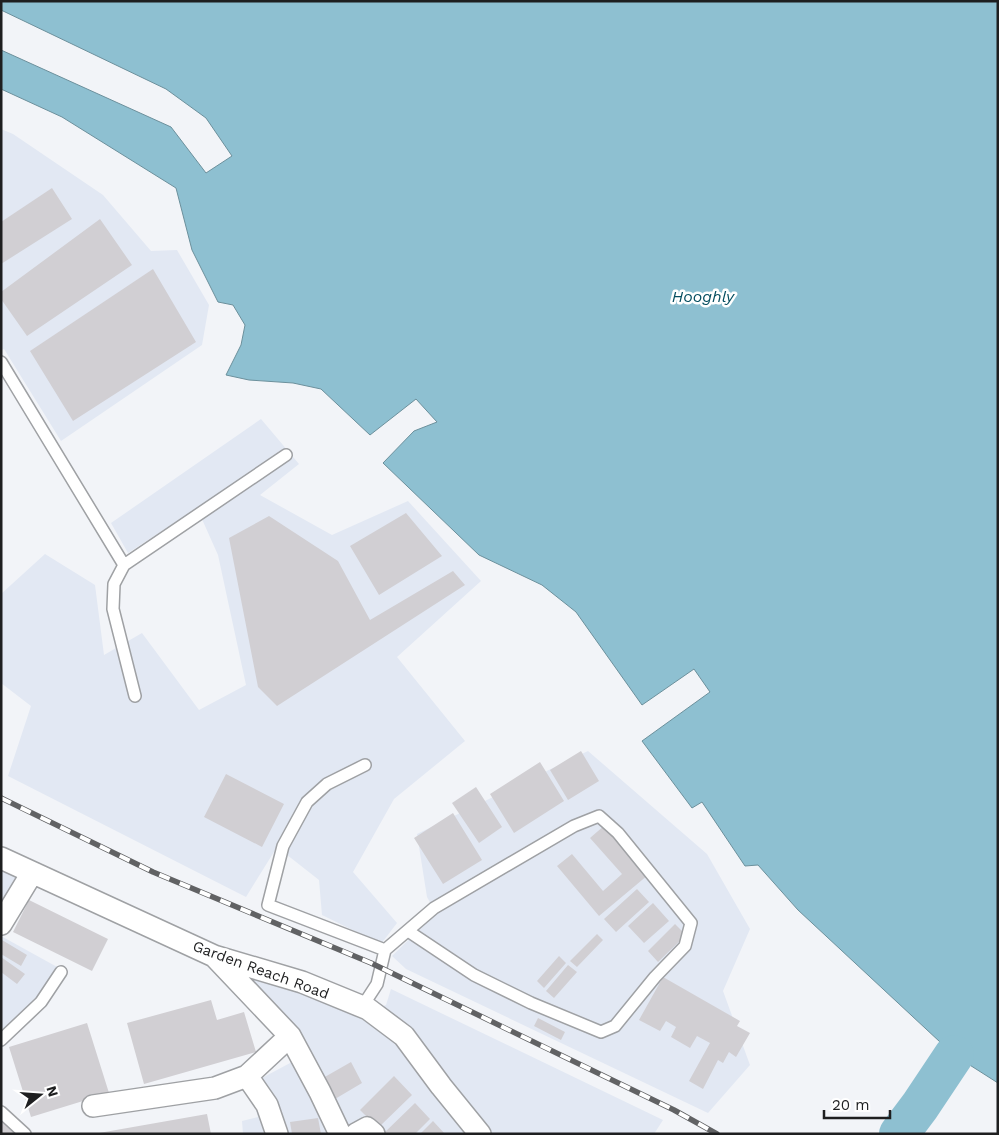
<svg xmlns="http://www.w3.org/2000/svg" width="999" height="1135" viewBox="0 0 999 1135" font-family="'Work Sans',sans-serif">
  <rect width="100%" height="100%" fill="#f2f4f8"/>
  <path fill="#e2e8f3" d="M1,129L13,134L103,195L151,251L177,250L209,305L202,345L61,441L4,349L1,350Z
    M261,419L299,464L260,495L332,535L408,501L481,581L397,657L465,741L394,799L353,872L397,923L381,944L322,915L319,880L277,847L246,897L8,776L31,706L1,683V594L45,554L95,585L104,655L142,633L199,710L246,685L218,555L197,508L128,553L111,523Z
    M588,751L707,854L750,929L723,991L750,1065L708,1113L406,969L392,956L436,913L427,897L417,834Z
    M1,866L22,877L1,913Z
    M1,936L59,968L39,1001L1,1037Z
    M236,970L301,990L361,1015L386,1005L391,989L663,1120L654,1134H243L242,1121L258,1117L249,1085L307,1054Z"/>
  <path fill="#8ec0d1" stroke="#6c909c" d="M1,1H998V1083L954,1055L798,910L758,865L745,866L702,802L692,808L642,741L710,692L694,669L642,705L576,612L542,585L479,555L383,463L414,431L437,422L416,399L370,435L321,389L293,383L249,380L226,375L241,345L245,325L233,305L218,302L192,250L176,188L62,117L1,89V50L171,127L206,173L232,156L206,118L166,89L1,10Z"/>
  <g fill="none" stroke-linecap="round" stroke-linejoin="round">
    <path stroke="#8ec0d1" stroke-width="40" d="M899,1134L920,1106L954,1055"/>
  </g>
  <path fill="#d1cfd3" d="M52,188L72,219L1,264V222Z
    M100,219L132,265L27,336L1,299V292Z
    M153,269L196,342L73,421L30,351Z
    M406,513L442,556L379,595L350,546Z
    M269,516L338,561L370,620L453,571L465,585L277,706L258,687L229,538Z
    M581,751L599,781L568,800L550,770Z
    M540,762L564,801L514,833L490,794Z
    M226,774L284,804L262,847L204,817Z
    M476,787L502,827L479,843L452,803Z
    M453,813L482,860L443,884L414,838Z
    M605,825L648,875L599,916L557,866L572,854L603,891L622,874L590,838Z
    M637,889L649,902L616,932L604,919Z
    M29,900L108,939L92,971L13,932Z
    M653,903L669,921L644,943L628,926Z
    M675,924L686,935L658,962L648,951Z
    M597,934L603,940L577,967L570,961Z
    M2,940L27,955L21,966L1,954Z
    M559,956L566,963L544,988L537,981Z
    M1,957L25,974L17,984L1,972Z
    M568,965L577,972L554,998L546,991Z
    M663,977L740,1021L737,1026L750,1033L736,1057L729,1052L723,1063L718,1060L703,1089L689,1081L710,1043L697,1036L690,1048L671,1037L676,1027L666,1021L660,1031L639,1020Z
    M211,1000L217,1020L244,1012L256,1052L144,1084L127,1023Z
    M538,1018L565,1032L561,1040L534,1026Z
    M87,1023L109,1093L31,1117L9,1047Z
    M351,1062L362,1083L335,1099L323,1078Z
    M394,1076L412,1095L378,1128L360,1110Z
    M415,1103L430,1119L415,1134H383Z
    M1,1114L23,1134H1Z
    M207,1114L211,1134H99V1133Z
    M318,1118L321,1134H292L290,1122Z
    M433,1121L445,1134H420Z"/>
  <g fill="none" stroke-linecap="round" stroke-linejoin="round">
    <g stroke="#9fa1a4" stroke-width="14">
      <path id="lane" d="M1,362L124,565
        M135,696L113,609L114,584L124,565L286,455
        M365,765L327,784L307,802L283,846L268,905L385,950
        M362,1007L377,984L385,950L434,908L574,826L599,816L618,833L691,923L685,946L655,977L615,1026L601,1032L531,1003L474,975L408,931
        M1,1040L41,1002L61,972
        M1,1112L25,1134"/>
    </g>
    <g stroke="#9fa1a4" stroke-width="24">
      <path id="street" d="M1,858L214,956L302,982L368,1009L404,1036L441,1086L480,1134
        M1,924L32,873
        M216,958L290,1036L320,1092L340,1134
        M247,1076L267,1105L277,1134
        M93,1106L215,1088L247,1076L290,1036
        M356,1134L367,1128L374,1134"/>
    </g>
    <use href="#lane" stroke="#fff" stroke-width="11"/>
    <use href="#street" stroke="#fff" stroke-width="21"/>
    <g stroke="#616264" stroke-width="5.5">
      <path id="rail" d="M1,798L153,872L371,963L674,1110L717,1134"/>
    </g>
    <use href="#rail" stroke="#fff" stroke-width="4" stroke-dasharray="11" stroke-linecap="butt"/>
  </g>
  <g text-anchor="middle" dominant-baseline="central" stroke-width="5" stroke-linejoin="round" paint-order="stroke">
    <g font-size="15" fill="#1e1f20" stroke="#fff">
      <text transform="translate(261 970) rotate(20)">Garden Reach Road</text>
    </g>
    <g font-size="16" font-style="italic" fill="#054e60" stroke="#fff">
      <text x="703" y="296">Hooghly</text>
    </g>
  </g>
  <rect width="999" height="1135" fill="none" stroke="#1e1f20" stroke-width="5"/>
  <g transform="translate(40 1095) rotate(73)" stroke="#ffffff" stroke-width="4" paint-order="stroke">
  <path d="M0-4L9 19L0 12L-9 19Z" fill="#1e1f20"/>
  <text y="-8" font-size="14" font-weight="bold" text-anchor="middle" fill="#1e1f20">N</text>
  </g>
  <path d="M824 1110v8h66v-8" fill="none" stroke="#1e1f20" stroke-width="2.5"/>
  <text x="832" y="1110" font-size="15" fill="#1e1f20" stroke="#ffffff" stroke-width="4" paint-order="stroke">20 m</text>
</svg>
